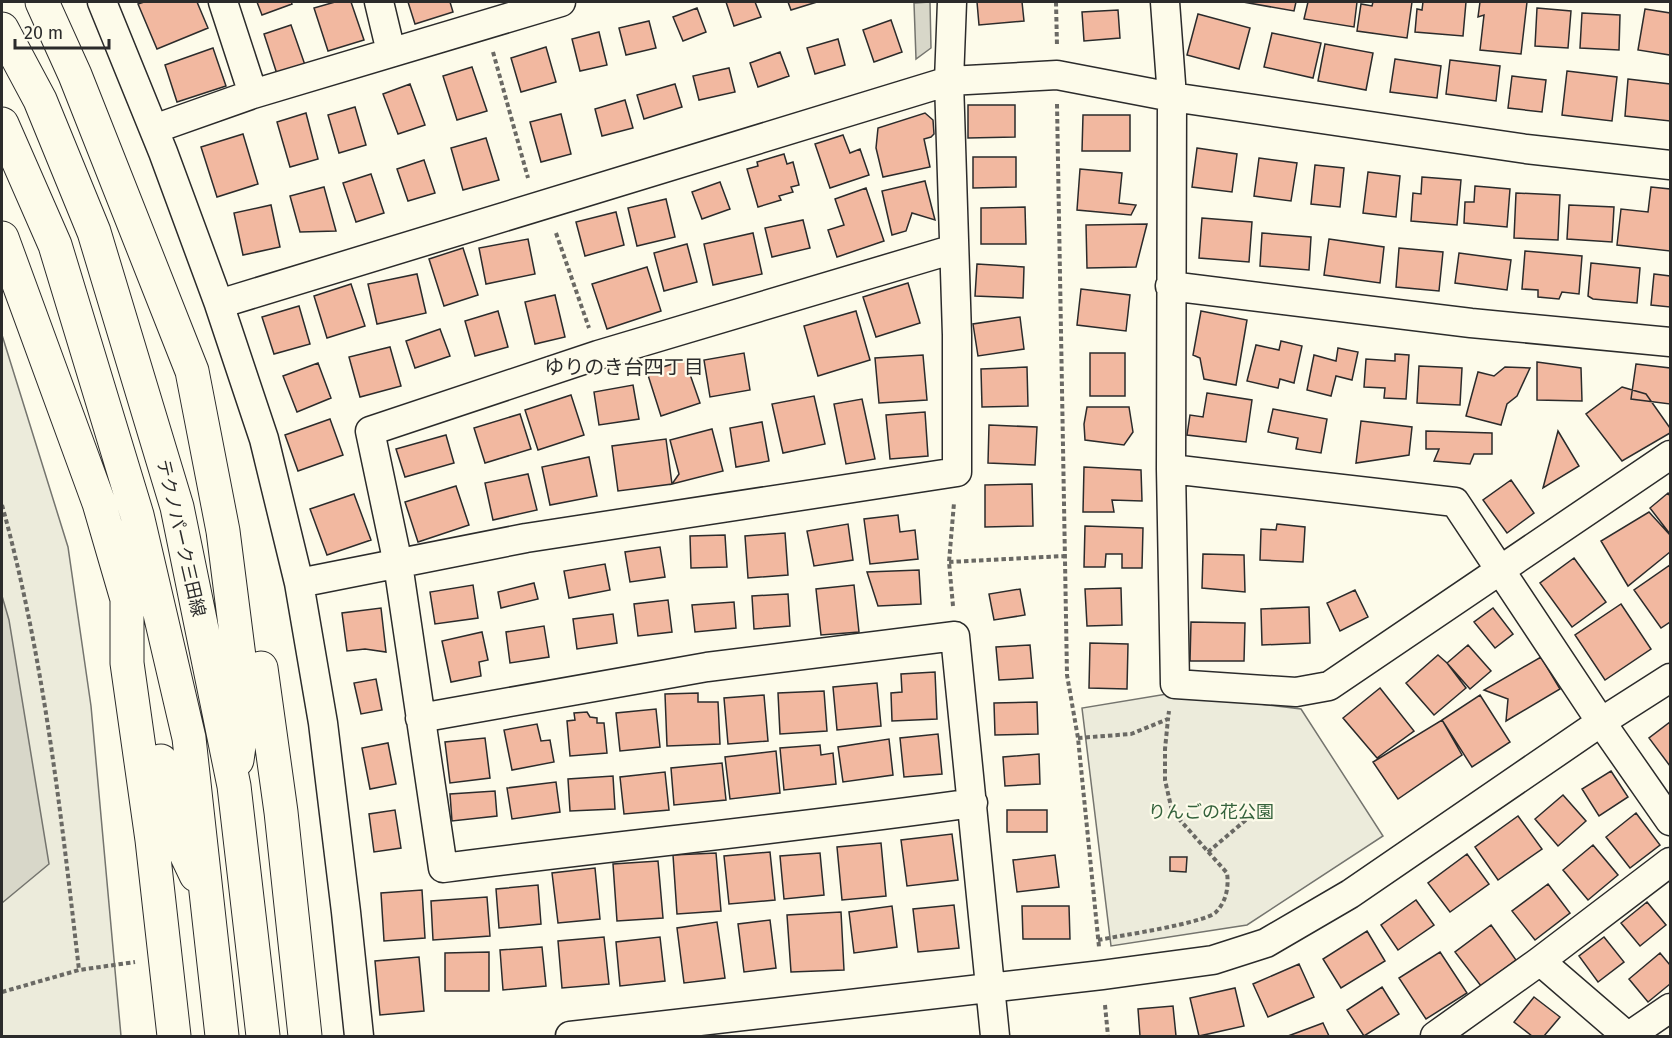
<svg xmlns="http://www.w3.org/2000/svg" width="1672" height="1038" viewBox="0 0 1672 1038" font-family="'Fira Sans','Noto Sans JP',sans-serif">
  <rect width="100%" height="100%" fill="#fdfbea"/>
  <path fill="#ecebdb" stroke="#74746e" stroke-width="1.5" d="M2,335L68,547L91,706L121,1036H2Z
    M1173,693L1301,709L1383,836L1247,925L1111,946L1082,708Z"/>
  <path fill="#d8d7c9" stroke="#74746e" stroke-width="1.5" d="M930,2L931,48L916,59L914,3Z
    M2,596L9,620L49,864L2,903Z"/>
  <path fill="#f2b8a0" stroke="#2b2b2b" stroke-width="1.5" d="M144,2H197L208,28L157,49L138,4Z
    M257,2H291L292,4L262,15Z
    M335,2H351L364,40L328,51L314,8Z
    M408,2H450L453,12L415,24Z
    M726,2H755L761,17L734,26Z
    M788,2H817L791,10Z
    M977,2H1022L1024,21L979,25Z
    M1243,2H1296L1294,11Z
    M1308,2H1357L1354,27L1304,19Z
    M1373,2H1412L1407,38L1357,31L1361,4L1372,6Z
    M1423,2H1466L1463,36L1415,32L1417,9L1422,10Z
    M1480,2H1527L1521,54L1480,50L1484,15L1478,17Z
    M697,8L706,32L683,41L673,17Z
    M1537,8L1571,11L1568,48L1535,46Z
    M1645,9L1670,13V55L1638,50Z
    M1118,10L1120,38L1084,41L1082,12Z
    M1582,13L1620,15L1619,50L1580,48Z
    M1198,14L1250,28L1239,69L1187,55Z
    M891,20L902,52L874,62L863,30Z
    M649,21L656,48L626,55L619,28Z
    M291,25L305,65L277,74L264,34Z
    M599,32L607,65L580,71L572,39Z
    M1272,33L1321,43L1313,78L1264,67Z
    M838,39L845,65L815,74L807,48Z
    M1325,44L1373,53L1366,90L1318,81Z
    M546,47L556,82L521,92L511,58Z
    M213,48L226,86L177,102L165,65Z
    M780,52L789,76L758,87L750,63Z
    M1395,59L1441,66L1437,98L1390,92Z
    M1450,60L1500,66L1496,101L1446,94Z
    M472,67L487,111L457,120L443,76Z
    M729,68L735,92L699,100L693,76Z
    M1567,71L1617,77L1612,121L1562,115Z
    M1512,76L1546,80L1542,112L1508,108Z
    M1628,79L1670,84V121L1625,116Z
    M410,84L425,125L398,134L383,94Z
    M675,84L682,107L644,119L637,95Z
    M625,100L633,128L602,136L595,109Z
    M968,105H1015V137L968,138Z
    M355,107L366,145L339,153L328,115Z
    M306,113L318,159L290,167L277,122Z
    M925,113L933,120L934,134L931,137L924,139L930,167L883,177L876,148L878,128Z
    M561,114L571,154L541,162L530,122Z
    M1083,115H1130V151H1082Z
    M243,134L258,184L217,197L201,147Z
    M843,135L850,153L860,149L869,175L830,188L815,144Z
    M486,138L499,180L463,190L451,148Z
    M1197,148L1237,154L1232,192L1192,187Z
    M784,154L787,164L793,162L799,185L791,187L793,192L779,196L781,200L758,207L747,169L758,166L757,162Z
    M973,157H1016V187L973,188Z
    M1259,158L1297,163L1291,201L1254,196Z
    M424,160L435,193L408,201L397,169Z
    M1315,165L1344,168L1340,207L1311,204Z
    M1080,169L1122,173L1119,203L1136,205L1131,215L1077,210Z
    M1368,172L1400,176L1396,217L1363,213Z
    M371,174L384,213L356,222L343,183Z
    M1422,177L1461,180L1457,225L1411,221L1413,193L1421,194Z
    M925,181L935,220L912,213L906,231L892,235L882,191Z
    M720,182L730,209L702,219L692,192Z
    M1475,186L1510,189L1507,227L1464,223L1465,202H1474Z
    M324,187L336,231L300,232L290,196Z
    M1651,187L1670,189V251L1617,245L1621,209L1648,212Z
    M866,188L884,241L837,257L828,230L844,225L835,199Z
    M1516,193L1560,195L1558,240L1514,238Z
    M666,199L675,237L637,246L628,208Z
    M271,205L280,247L243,255L234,213Z
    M1569,205L1614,207L1612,242L1567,239Z
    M1025,207L1026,244H981V208Z
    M616,212L624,245L585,256L576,222Z
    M1202,218L1252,222L1249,262L1199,258Z
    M803,220L810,248L772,257L765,228Z
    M1147,224L1136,267L1087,268L1086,225Z
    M753,233L762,274L713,285L704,244Z
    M1262,233L1311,237L1309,270L1260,266Z
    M528,239L535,274L486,284L479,248Z
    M1329,239L1384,247L1380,283L1324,275Z
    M687,244L697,282L664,291L654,253Z
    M463,248L478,295L444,306L429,259Z
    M1399,248L1443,252L1439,291L1396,287Z
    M1525,251L1582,256L1579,294L1562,292L1559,299L1538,297V290L1522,289Z
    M1459,253L1511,260L1507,290L1455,283Z
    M1591,263L1640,268L1637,303L1593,299L1588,296Z
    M977,264L1024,267L1023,298L975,296Z
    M647,267L661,311L607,329L592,284Z
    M417,274L426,313L377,324L368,284Z
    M1654,274L1670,276V307L1651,305Z
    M908,283L920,323L876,337L863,297Z
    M351,284L365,326L327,338L314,296Z
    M1081,289L1130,295L1126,331L1077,325Z
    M555,295L565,337L535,344L525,302Z
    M299,306L310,344L274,354L262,317Z
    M498,311L508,347L475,356L465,321Z
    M856,311L870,360L818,376L804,326Z
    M1201,311L1247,320L1236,385L1204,379L1200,358L1193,355Z
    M1020,317L1024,349L978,356L973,324Z
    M440,329L450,356L415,368L406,341Z
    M1281,341L1302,346L1294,383L1280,379L1278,388L1247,381L1256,345L1279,350Z
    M390,347L401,386L360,397L349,357Z
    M1338,348L1358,352L1352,380L1336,376L1331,396L1307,390L1314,355L1336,361Z
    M744,353L750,390L710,397L704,360Z
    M1090,353H1125V396H1090Z
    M1395,354L1409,355L1406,399L1384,398L1385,388L1364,387L1366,359L1395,361Z
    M923,355L927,400L879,403L875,358Z
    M685,360L700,403L661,416L647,372Z
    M1537,362L1581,368L1582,401L1537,400Z
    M318,363L331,398L297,412L283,376Z
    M1636,364L1670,368V404L1631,399Z
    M1419,366L1462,368L1460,405L1417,403Z
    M1027,367L1028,406L982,407L981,369Z
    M1505,367L1530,368L1517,396L1507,404L1501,425L1466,416L1478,372L1494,376Z
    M633,385L639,419L599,425L594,392Z
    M1622,387L1646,394L1670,428V433L1622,461L1586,414Z
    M1207,393L1252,400L1246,442L1187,435L1190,415L1203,417Z
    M571,395L584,435L538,450L525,410Z
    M814,396L825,444L783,453L772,404Z
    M862,399L875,459L846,464L834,404Z
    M1087,407H1129L1133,432L1124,445L1085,440L1084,424Z
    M1273,409L1327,419L1321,453L1296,449L1298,438L1268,432Z
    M925,412L928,456L890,459L886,415Z
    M520,414L531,449L485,463L474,428Z
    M330,419L343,455L298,471L285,435Z
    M1361,421L1412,427L1409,455L1356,463Z
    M762,422L769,461L736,467L730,428Z
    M989,425L1037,427L1035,465L988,463Z
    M712,429L723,471L672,484L679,474L670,440Z
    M1426,431L1492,433V454H1474L1470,464L1434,461L1439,449H1426Z
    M1558,431L1579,466L1543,488Z
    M446,435L454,463L405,477L396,449Z
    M666,439L672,484L618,491L612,446Z
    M589,457L597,496L550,505L542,467Z
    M1084,467L1141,470L1142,501L1112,500L1114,512H1083Z
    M528,474L537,510L493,520L485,483Z
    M1511,480L1534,513L1507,533L1483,500Z
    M1032,484L1033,526L985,527V485Z
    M456,486L469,525L418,542L405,502Z
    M1668,493L1670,496V534L1650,508Z
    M354,494L371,540L327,555L310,509Z
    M1649,512L1670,535V552L1628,586L1601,541Z
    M898,515L900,532L915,530L918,559L870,564L864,519Z
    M848,524L853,560L814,566L807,531Z
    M1277,524L1305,527L1303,562L1260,560L1261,529L1276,530Z
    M1085,526L1143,528L1142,568H1122V554H1106L1105,567H1084Z
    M785,533L788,575L748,578L745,536Z
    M725,535L727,567L691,568L690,536Z
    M660,547L665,577L630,582L625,552Z
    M1203,554L1244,555L1245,592L1202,588Z
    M1574,558L1606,602L1572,627L1540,583Z
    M605,564L610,590L569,598L564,571Z
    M1670,565V622L1661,628L1634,590Z
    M919,570L921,604L878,606L867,572Z
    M534,583L538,599L501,608L498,592Z
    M473,585L478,618L435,624L430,592Z
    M854,585L859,632L821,635L816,589Z
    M1121,588L1122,625L1087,626L1085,589Z
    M1020,589L1025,615L994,620L989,594Z
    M1355,590L1368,617L1340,631L1327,603Z
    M788,594L790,626L754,629L752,596Z
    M668,600L672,632L638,636L634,604Z
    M734,602L736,628L695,632L692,605Z
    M1621,604L1651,649L1605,680L1575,635Z
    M1309,607L1310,643L1262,645L1261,609Z
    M381,608L386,652L365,649L347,651L342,613Z
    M1493,608L1513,634L1495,648L1474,622Z
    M613,614L617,643L577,649L573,619Z
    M1191,622L1245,623L1244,661H1190Z
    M544,626L549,657L510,663L506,632Z
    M482,632L488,660L479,662L481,676L451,682L442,641Z
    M1090,643L1128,644L1127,689L1089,688Z
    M1030,645L1033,678L999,680L996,647Z
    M1468,645L1491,671L1470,689L1447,663Z
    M1438,655L1447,663L1466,688L1434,715L1406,683Z
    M1541,657L1560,689L1506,721L1508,699L1484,690Z
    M935,672L937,719L892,721L891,693L902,692L901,674Z
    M376,679L382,710L361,714L354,683Z
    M877,683L881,726L837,730L833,687Z
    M1380,688L1414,731L1377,758L1343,718Z
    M824,691L827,731L780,734L778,693Z
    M698,693V702H718L720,744L667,746L665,694Z
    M764,695L768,741L728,744L724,698Z
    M1480,695L1510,742L1472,767L1442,720Z
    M1037,702L1038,734L995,735L994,703Z
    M656,709L660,747L620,751L616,713Z
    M587,712L590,717L597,718V723H604L607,753L570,756L567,721L575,720L574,713Z
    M1442,720L1462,755L1398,799L1373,762Z
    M1670,722V766L1649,738Z
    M537,724L541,741L550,740L554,762L512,770L504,730Z
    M938,734L942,774L904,777L900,738Z
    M485,738L490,778L450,783L445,742Z
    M889,739L893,775L843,782L838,747Z
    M388,743L396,784L370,789L362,748Z
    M820,745L821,755L833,753L836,784L784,790L780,748Z
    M776,751L780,793L730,799L725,757Z
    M1039,754L1040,784L1005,786L1003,757Z
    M722,763L726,800L674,805L671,768Z
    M1611,771L1628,797L1599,816L1582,789Z
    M665,772L669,810L624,814L620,777Z
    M613,776L615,809L570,811L568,779Z
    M556,782L560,812L512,819L507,788Z
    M495,791L497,816L452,821L450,794Z
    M1563,795L1586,821L1558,846L1535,819Z
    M395,810L401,848L374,852L369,814Z
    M1007,810H1047V832H1007Z
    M1636,813L1660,845L1630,868L1606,837Z
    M1518,816L1542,849L1498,880L1475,847Z
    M952,834L958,880L907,886L901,840Z
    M881,843L886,896L842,900L837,847Z
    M1593,845L1618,875L1588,900L1563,870Z
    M770,852L775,900L729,904L724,856Z
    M716,853L721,911L677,914L673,855Z
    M820,853L824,895L784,899L780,856Z
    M1467,854L1489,884L1450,912L1428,883Z
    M1055,855L1059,887L1017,892L1013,860Z
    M1170,857H1187L1186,872L1170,871Z
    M658,861L663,918L617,921L613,864Z
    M595,868L600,919L558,923L552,873Z
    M1548,884L1570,913L1535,940L1512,911Z
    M538,885L541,924L499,928L496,889Z
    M422,890L425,938L384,941L381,893Z
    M487,897L490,936L433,940L431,901Z
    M1416,900L1434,925L1398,950L1381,925Z
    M1647,902L1666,925L1640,946L1621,923Z
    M954,905L959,948L918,952L913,909Z
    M892,906L897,947L854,953L849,912Z
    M1022,906H1069L1070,939H1023Z
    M841,912L844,970L791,972L787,915Z
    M770,920L776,968L744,972L738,924Z
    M717,922L725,978L684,983L677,928Z
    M1491,925L1516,960L1481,986L1455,952Z
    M1367,931L1385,961L1341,988L1323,959Z
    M604,937L609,984L562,988L558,941Z
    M660,937L665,981L620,986L616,942Z
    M1604,937L1624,962L1598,982L1579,956Z
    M542,947L546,986L503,990L500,950Z
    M489,952V991H445V953Z
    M1440,952L1467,993L1426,1019L1399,978Z
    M1660,953L1670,965V984L1648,1002L1629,979Z
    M419,957L424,1011L380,1015L375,961Z
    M1299,964L1314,997L1268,1017L1253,984Z
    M1382,987L1399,1014L1364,1036L1347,1010Z
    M1235,988L1244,1026L1199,1036L1190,998Z
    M1534,997L1560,1017L1544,1036H1532L1514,1022Z
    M1173,1006L1176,1036H1140L1138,1009Z
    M1323,1023L1329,1036H1288Z"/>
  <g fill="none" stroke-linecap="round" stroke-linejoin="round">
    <g stroke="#2b2b2b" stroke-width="31">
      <path id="street" d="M102,2L163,152L219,304L264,439L299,583L323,723L346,912L359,1036
        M379,2L391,52
        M1165,2L1172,97L1171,469L1175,684L1296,692L1329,686L1670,455
        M253,94L561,2
        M154,129L253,94L223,2
        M954,249L598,355L370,431L398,564L443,868C619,845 797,828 973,803
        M1170,286L1471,323L1670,342
        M219,304L949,81L1057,75L1172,97L1526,149L1670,165
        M1171,469L1455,502L1601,722L1670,821
        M299,583L526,538L957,472V335L949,81L952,2
        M420,718L707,667L955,636L995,1036
        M1540,961L1627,1036
        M570,1036L1102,975L1213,960L1266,943L1350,894L1601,722L1670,678
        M1435,1036L1540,961L1670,862
        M1629,1036L1670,1008"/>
    </g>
    <g stroke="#2b2b2b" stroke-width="35">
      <path id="secondary" d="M42,2L75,75L192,371L223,531L245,704L237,760
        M2,29L40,100L94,232L177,507L234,786L263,1036
        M2,124L55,245L137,515L189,738L222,1036
        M2,238L99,503L127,599V663L152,840L174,1036
        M261,668L281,812L305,1036
        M161,761L176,833L196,875"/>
    </g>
    <path stroke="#6a6964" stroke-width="4" stroke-dasharray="4.5 3" stroke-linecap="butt" d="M1056,2L1057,46
      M493,52L528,178
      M1057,104L1067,675L1078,738L1099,947
      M556,233L589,328
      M2,505C44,657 61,814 79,970
      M949,562L1065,556
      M953,606L949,562L954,503
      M1078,738L1131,734L1168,719L1169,711
      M1208,852L1253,814
      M1098,940C1118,936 1206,923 1216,912C1226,902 1229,887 1227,873L1172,811L1165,780V749L1168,719
      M2,992L79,970L135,962
      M1105,1005L1108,1036"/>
    <use href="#street" stroke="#fdfbea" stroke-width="28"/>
    <use href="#secondary" stroke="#fdfbea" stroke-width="33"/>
  </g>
  <g text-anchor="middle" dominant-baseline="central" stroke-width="4.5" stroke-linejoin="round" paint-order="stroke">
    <g font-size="18" fill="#2b2b2b" stroke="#fdfbea">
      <text transform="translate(181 538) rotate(77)">テクノパーク三田線</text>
    </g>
    <g font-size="18" fill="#34623c" stroke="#fdfbea">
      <text x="1211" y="812">りんごの花公園</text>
    </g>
    <g font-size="20" fill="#2b2b2b" stroke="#fdfbea">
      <text x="624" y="367">ゆりのき台四丁目</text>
    </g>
  </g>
  <rect width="1672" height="1038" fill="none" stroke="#2b2b2b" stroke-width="6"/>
  <path d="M15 39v9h94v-9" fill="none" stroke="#2b2b2b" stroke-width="3"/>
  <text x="24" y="39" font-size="18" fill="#2b2b2b" stroke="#fdfbea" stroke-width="4.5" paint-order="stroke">20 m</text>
</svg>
